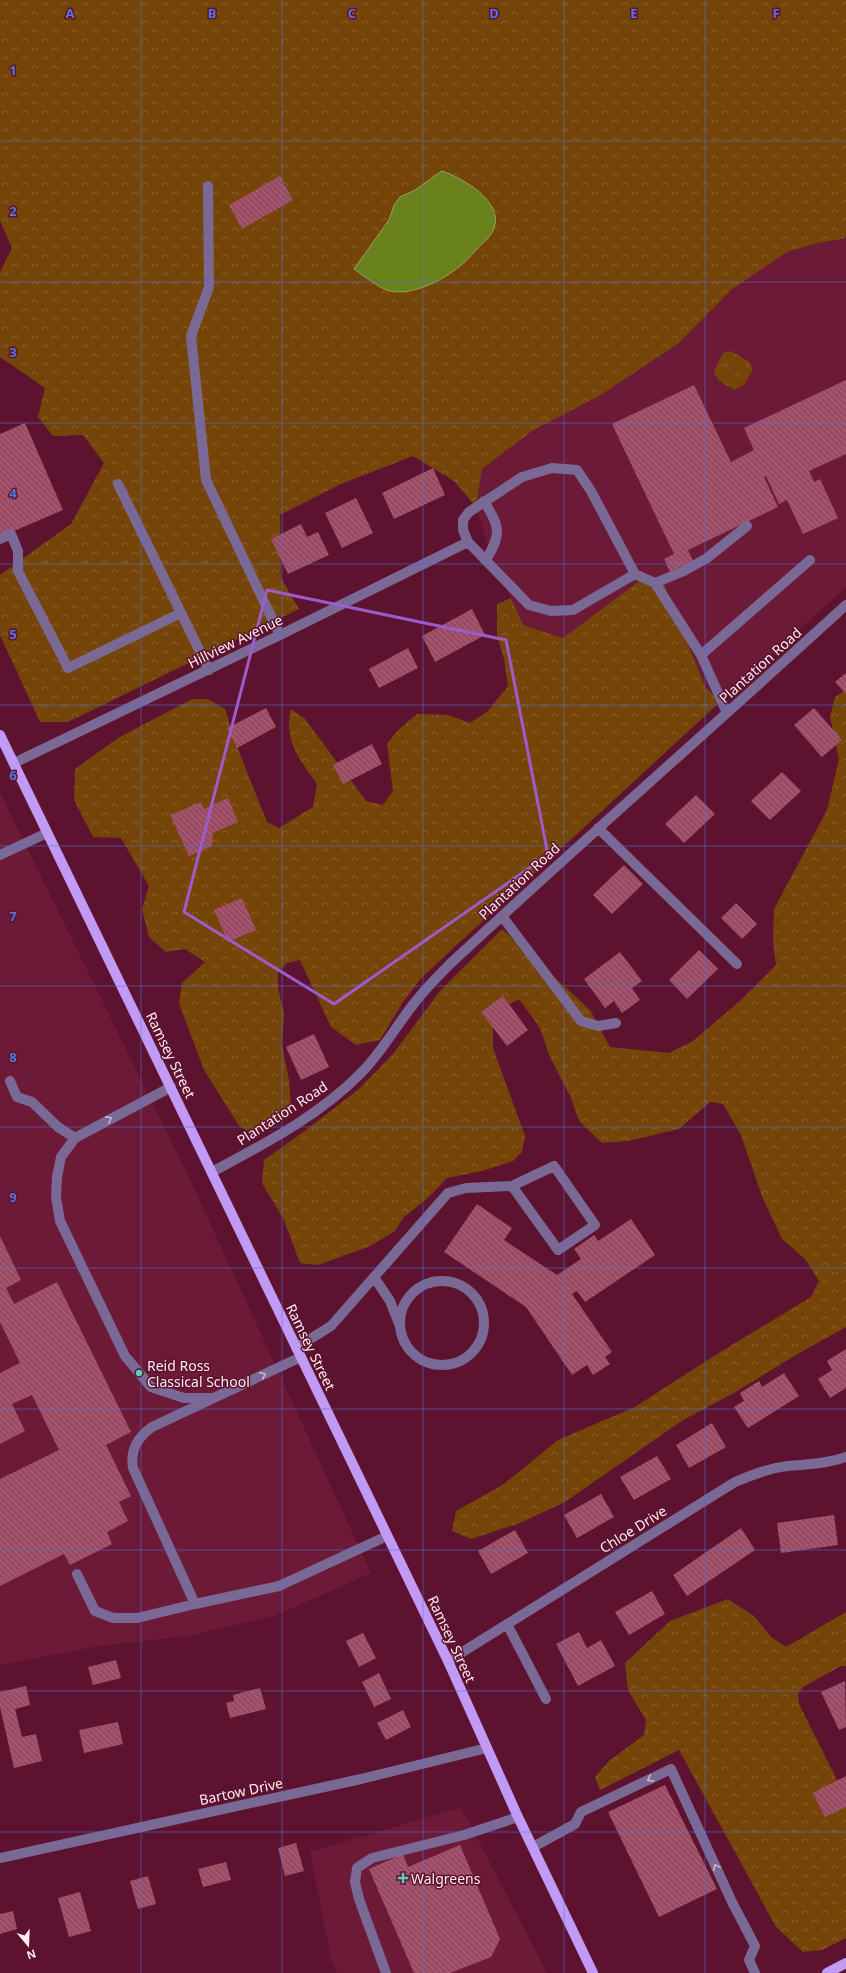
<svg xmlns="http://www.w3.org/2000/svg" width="846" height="1973" viewBox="0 0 846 1973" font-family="'Noto Sans',sans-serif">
  <defs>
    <pattern id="forest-crowns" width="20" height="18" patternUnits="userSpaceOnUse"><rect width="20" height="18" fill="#754409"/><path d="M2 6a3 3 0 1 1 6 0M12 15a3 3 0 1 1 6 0" fill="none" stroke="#8a5f2d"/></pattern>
    <pattern id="park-tufts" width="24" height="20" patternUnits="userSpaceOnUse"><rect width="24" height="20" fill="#754409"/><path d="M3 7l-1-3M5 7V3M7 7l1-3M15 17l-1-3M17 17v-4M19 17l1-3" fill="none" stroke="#8a5f2d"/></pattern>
    <pattern id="building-back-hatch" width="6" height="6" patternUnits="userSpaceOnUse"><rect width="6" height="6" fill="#9b4b63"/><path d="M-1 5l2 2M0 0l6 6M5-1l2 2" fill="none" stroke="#aa657a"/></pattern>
  </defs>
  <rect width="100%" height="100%" fill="#5d132f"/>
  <path fill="#6d1938" d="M846,236V587L721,701L705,687L663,581L646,576L563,638L523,625L491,554L476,507L482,469L532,431L599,396L678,344L731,290L787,252L818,243L843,239Z
    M0,793L187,1173L371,1573L275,1616L188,1636L99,1646L0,1665Z
    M461,1807L547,1973H337L331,1958L310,1852Z"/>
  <path fill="url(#forest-crowns)" d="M0,0H846V236L843,239L818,243L787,252L731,290L678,344L599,396L532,431L482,469L476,507L454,481L413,456L341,484L280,515L281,578L299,609L68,722H40L0,635V575L71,524L104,463L83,435L53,436L38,417L45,388L0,357V272L12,248L0,221Z
    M646,576L663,581L705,687L721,701L421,978L403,1002L380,1040L356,1045L331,1027L300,960L287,963L278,972V988L284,1014L282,1045L289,1080L291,1107L269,1127L251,1133L239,1126L204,1070L179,1003L182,983L205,962L185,949L166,952L149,937L142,909L149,886L121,838L93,837L74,800L75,769L118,738L192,699H208L225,709L241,757L267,822L279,828L313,807L317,784C300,760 283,740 291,709L305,719L366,801L383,805L393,791L387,744L398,730L417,714L448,715L470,723L488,711L508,686L504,659L497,636V604L511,598L523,625L563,638Z
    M846,690V1327L794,1356L734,1393L683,1420L565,1502L520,1523L471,1539L452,1531L456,1511L504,1484L558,1440L635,1407L717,1354L811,1297L819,1281L805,1259L782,1239L763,1199L741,1135L723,1104L710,1102L679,1129L628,1141L602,1143L579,1121L571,1098L550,1057L540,1028L519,999L493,1014V1048L525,1136L522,1152L513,1161L482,1171L447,1178L428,1198L404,1217L394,1232L368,1247L318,1265L300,1263L284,1220L262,1183L264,1160L306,1130L359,1089L393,1054L440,991L502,929L590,1010L610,1047L669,1053L693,1041L741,1000L776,965L773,943L774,909L827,810L839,759L830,717L835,697Z
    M728,1599L755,1617L771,1637L786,1647L846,1612V1666H841L803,1687L798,1694L799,1704L846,1798V1938L822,1950L803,1952L776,1927L679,1750L600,1790L595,1777L609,1761L644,1735L646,1720L628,1690L625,1663L670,1621Z"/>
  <path fill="url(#park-tufts)" d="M731,351L749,362L753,370L744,385L734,390L718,380L714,371L723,353Z"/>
  <path fill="#69821b" stroke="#96a25b" d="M442,171C462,178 504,201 494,228C492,235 485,241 479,247C473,253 467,261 460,266C443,280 413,296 390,291C380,289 363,275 354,269L389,220L394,205L400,197L415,190Z"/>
  <path fill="url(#building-back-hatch)" d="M280,176L293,200L242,229L229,205Z
    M846,380V454L809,471L814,482L820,479L838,518L803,534L787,500L779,504L766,476L764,477L778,507L688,550L693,561L670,572L664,559L674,554L612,424L694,385L731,462L754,450L744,428Z
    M25,423L63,510L0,537V434Z
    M433,468L445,495L394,519L382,493Z
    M356,498L373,533L342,548L325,513Z
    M301,524L307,537L318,532L329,555L288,574L271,539Z
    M472,609L485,635L435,662L422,636Z
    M408,648L418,668L379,688L369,669Z
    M846,673V694L835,682Z
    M266,708L276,727L237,748L227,728Z
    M814,708L842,740L822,757L794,725Z
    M372,744L382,764L343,784L333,765Z
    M782,772L801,791L770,820L751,801Z
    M696,795L715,814L684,843L665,824Z
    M228,798L238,822L213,833L212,846L189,856L170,815L201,802L204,809Z
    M624,865L643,884L612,914L593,895Z
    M242,898L256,930L228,942L214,910Z
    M736,903L757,924L742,939L721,918Z
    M699,950L718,969L687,999L669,980Z
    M620,952L642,981L632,988L640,1000L622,1013L614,1001L605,1008L584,979Z
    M503,996L528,1030L507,1046L481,1012Z
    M314,1034L329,1067L301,1080L286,1047Z
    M477,1204L512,1228L504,1240L557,1275L581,1259L574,1249L594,1235L598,1241L631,1219L655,1255L585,1302L577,1291L572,1294L612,1352L605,1357L610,1364L593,1375L587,1365L572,1375L526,1307L444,1252Z
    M0,1236L21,1280L6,1288L14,1304L57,1282L131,1432L106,1445L131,1496L119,1502L128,1521L107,1532L112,1544L70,1565L64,1554L0,1586V1479L59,1450L32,1395L12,1404L25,1431L0,1444V1373L20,1363L0,1322Z
    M846,1349V1388L830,1398L818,1379L832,1370L827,1361Z
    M784,1373L799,1396L748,1428L734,1407L744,1401L740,1393L759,1381L762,1387Z
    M712,1423L726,1447L689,1468L676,1445Z
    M657,1456L671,1479L634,1500L620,1477Z
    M601,1494L614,1517L577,1538L564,1515Z
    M834,1515L838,1545L781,1553L777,1523Z
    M741,1528L755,1550L687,1596L673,1575Z
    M515,1530L528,1553L491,1574L478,1551Z
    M652,1591L665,1614L629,1635L615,1612Z
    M579,1632L587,1648L601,1640L615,1666L578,1686L556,1644Z
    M363,1633L376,1658L359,1667L346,1641Z
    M116,1660L121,1678L93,1685L88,1667Z
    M379,1673L391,1699L374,1707L362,1682Z
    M845,1681L846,1727L839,1730L821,1692Z
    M26,1686L30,1705L15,1709L22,1737L36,1734L42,1761L14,1768L0,1707V1692Z
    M260,1688L266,1709L230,1718L226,1703L234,1701L233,1695Z
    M403,1710L411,1727L386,1740L377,1723Z
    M118,1722L123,1744L84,1753L79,1730Z
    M846,1776V1807L825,1817L813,1793Z
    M665,1785L717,1889L659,1917L608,1812Z
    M296,1843L304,1871L285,1876L278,1848Z
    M460,1845L500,1939L491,1957L450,1973H414L369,1869L403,1854L408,1867Z
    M226,1862L231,1880L203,1887L198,1869Z
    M148,1876L156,1904L138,1909L130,1881Z
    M80,1892L91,1931L69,1937L58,1898Z
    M13,1911L17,1929L0,1934V1914Z"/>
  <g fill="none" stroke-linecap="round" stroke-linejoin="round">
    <path stroke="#7a6895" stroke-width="10" d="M208,186L209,287L191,336L206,480L280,635
      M118,484L209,670
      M484,501C500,528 502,533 486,560
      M0,539L11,534L18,551V571L68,668L181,613
      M635,574L573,610L551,611L529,605L468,542L463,530V520L469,512L522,477L552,468L577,470L591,491L635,574L655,583L701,655L727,713
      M655,583L684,571L707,558L747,526
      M701,655L810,560
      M14,763L280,635L468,542
      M598,828L737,964
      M0,855L47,833
      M502,916L581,1021L598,1026L616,1023
      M10,1081L17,1097L32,1102L58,1127L75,1138
      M171,1087L75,1138L61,1157L57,1177L56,1197L60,1221L125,1356L151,1387L184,1398H211
      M212,1172C264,1144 319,1116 361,1073C383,1051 397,1024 416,1001C426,988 439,975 451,963C581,842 715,725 846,605
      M374,1277L390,1301L399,1324
      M400 1323a42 42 0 1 1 84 0a42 42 0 1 1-84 0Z
      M296,1348L331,1326L448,1193L466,1188L512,1186L554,1166L595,1225L558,1250L512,1186
      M301,1357L152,1427C137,1438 130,1450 133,1468L195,1604L279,1586L387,1536
      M77,1574L95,1611L113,1618H137L195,1604
      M507,1624L546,1699
      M448,1661L735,1482C752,1475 769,1468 788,1466C808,1464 827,1464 846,1457
      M533,1847L575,1824L581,1812L671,1769L732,1902L755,1946L749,1960L755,1973
      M0,1858L361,1779L487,1748
      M386,1973L359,1899L355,1882L357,1868L372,1858L464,1835L518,1817"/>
    <path stroke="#c19af6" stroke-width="10" d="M0,735L448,1661L518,1817L593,1973
      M827,1973L846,1963"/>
  </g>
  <defs><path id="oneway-chevron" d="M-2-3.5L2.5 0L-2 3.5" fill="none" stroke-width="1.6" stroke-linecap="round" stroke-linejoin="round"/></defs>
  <g stroke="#cab7cc">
    <use href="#oneway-chevron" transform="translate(109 1119) rotate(-28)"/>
    <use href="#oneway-chevron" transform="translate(263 1375) rotate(-25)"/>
    <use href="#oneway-chevron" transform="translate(650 1779) rotate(154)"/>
    <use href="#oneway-chevron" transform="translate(716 1867) rotate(-115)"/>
  </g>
  <path fill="none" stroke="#9c5ccb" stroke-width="3" stroke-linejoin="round" d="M267,590L506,640L548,855L334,1004L184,912Z"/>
  <path fill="none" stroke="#5675de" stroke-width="1" stroke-opacity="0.55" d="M141,0V1973M282,0V1973M423,0V1973M564,0V1973M705,0V1973M0,141H846M0,282H846M0,423H846M0,564H846M0,705H846M0,846H846M0,986H846M0,1127H846M0,1268H846M0,1409H846M0,1550H846M0,1691H846M0,1832H846"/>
  <g fill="#5acebd" stroke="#5d132f" stroke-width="1.5">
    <circle cx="139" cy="1373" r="4"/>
    <path d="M401 1872h4v4h4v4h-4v4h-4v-4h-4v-4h4z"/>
  </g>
  <g text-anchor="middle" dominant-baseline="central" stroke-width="3" stroke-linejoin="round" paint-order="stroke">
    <g font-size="14" fill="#ffebf0" stroke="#5d132f">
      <text transform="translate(235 641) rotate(-26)">Hillview Avenue</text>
      <text transform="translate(760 665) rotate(-42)">Plantation Road</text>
      <text transform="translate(519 881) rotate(-43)">Plantation Road</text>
      <text transform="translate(171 1055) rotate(64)">Ramsey Street</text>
      <text transform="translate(282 1113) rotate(-33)">Plantation Road</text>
      <text transform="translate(311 1347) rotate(64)">Ramsey Street</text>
      <text transform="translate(633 1529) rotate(-32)">Chloe Drive</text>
      <text transform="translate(452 1639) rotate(65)">Ramsey Street</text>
      <text transform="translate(241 1791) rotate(-12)">Bartow Drive</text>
    </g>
    <g font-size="14" fill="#ffebf0" stroke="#5d132f" text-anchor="start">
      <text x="147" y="1365">Reid Ross<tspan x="147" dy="16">Classical School</tspan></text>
      <text x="411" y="1878">Walgreens</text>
    </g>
  </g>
  <g font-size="13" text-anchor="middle" font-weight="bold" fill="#5675de" stroke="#5d132f" stroke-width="3" stroke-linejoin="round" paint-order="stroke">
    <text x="70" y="18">A</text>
    <text x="212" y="18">B</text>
    <text x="352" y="18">C</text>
    <text x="494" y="18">D</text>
    <text x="634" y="18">E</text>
    <text x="776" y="18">F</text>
    <text x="13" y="75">1</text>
    <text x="13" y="216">2</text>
    <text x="13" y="357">3</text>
    <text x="13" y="498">4</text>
    <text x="13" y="639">5</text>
    <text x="13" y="780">6</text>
    <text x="13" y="921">7</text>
    <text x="13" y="1062">8</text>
    <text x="13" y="1202">9</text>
  </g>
  <g transform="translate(28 1945) rotate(161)" stroke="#5d132f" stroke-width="3" paint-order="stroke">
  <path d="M0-3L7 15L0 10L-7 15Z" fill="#ffebf0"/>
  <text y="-6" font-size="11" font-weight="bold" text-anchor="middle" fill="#ffebf0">N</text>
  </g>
</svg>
